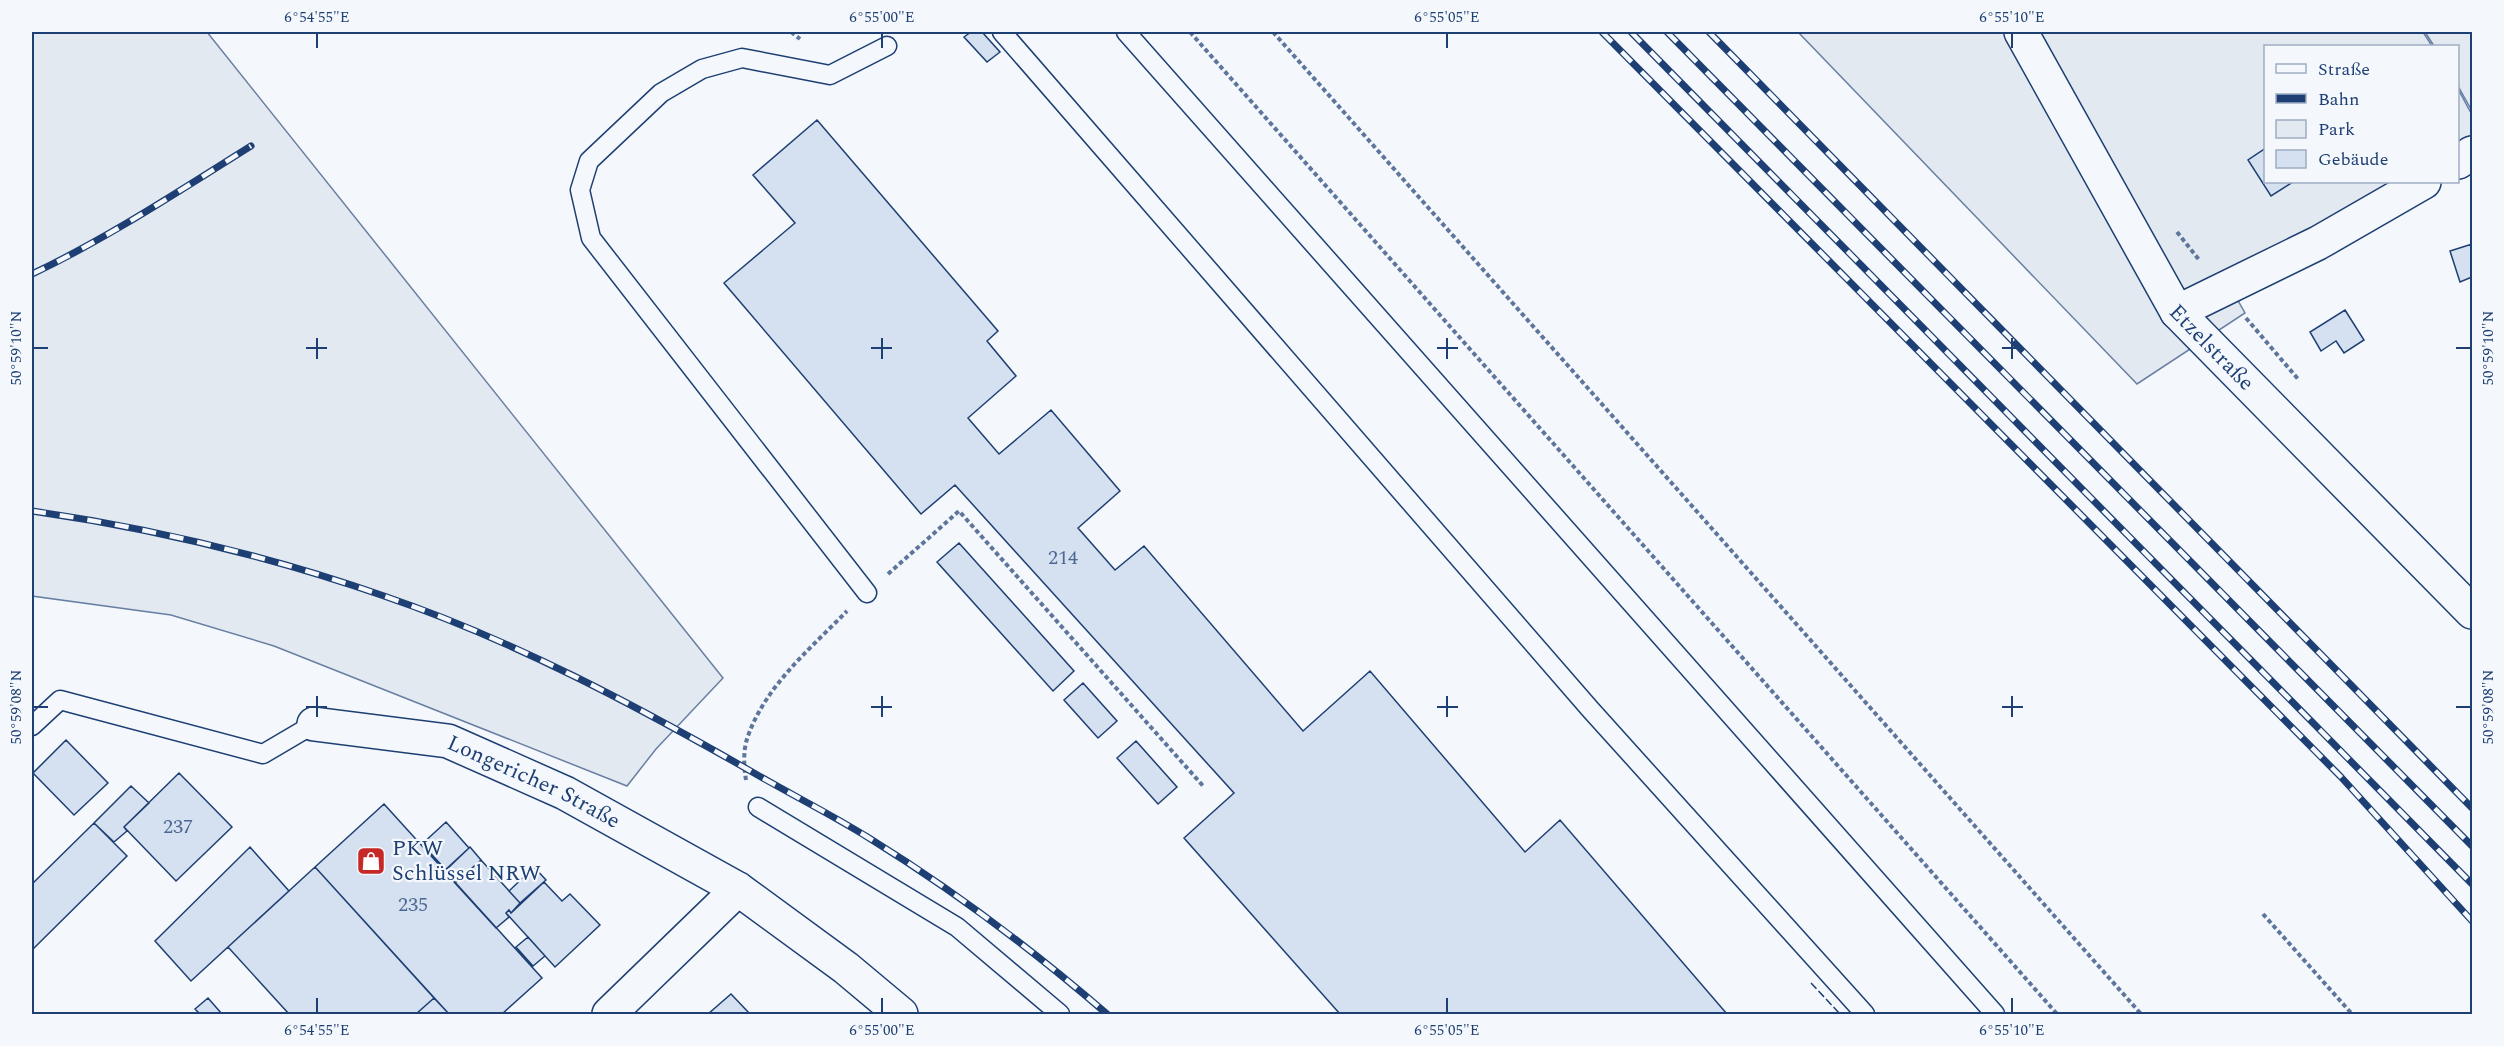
<svg xmlns="http://www.w3.org/2000/svg" width="2504" height="1046" viewBox="0 0 2504 1046" font-family="Spectral,serif">
  <rect width="100%" height="100%" fill="#f4f7fb"/>
  <path fill="#e3e9f0" stroke="#687fa3" stroke-width="1.5" d="M32,32H207L723,678L656,749L627,786L274,646L171,615L32,596Z
    M1798,32H2423L2432,46H2266V182H2409L2232,290L2245,313L2137,384Z
    M2425,32H2472V111L2458,86V46H2434Z
    M2458,89L2472,115V143L2458,152Z"/>
  <path fill="#d5e0f0" stroke="#1d3f73" stroke-width="1.5" d="M971,32H982L1000,52L987,62L964,37Z
    M817,120L998,331L987,341L1016,376L968,418L999,454L1051,410L1120,491L1078,528L1115,570L1144,546L1303,731L1370,671L1525,852L1560,820L1727,1014H1340L1184,838L1234,793L955,485L921,514L724,283L795,223L753,175Z
    M2266,148V182H2293L2271,196L2248,160Z
    M2472,244V277L2460,282L2450,251Z
    M2345,310L2364,340L2344,353L2336,341L2321,351L2310,332Z
    M959,543L1074,671L1053,691L937,562Z
    M1083,683L1117,721L1098,738L1064,700Z
    M66,740L108,783L74,815L33,773Z
    M1136,741L1177,787L1158,804L1117,758Z
    M179,773L232,827L176,881L124,827Z
    M131,786L149,803L124,827L127,831L114,842L94,823Z
    M384,804L542,978L502,1014H449L315,867Z
    M446,822L469,848L446,870L422,844Z
    M94,823L127,856L32,950V884Z
    M250,847L289,891L191,981L155,941Z
    M470,847L481,860L455,883L444,871Z
    M481,860L520,903L511,913L509,910L506,913L509,917L496,928L455,883Z
    M315,867L434,998L416,1014H289L228,947Z
    M534,867L546,880L520,903L509,891Z
    M544,882L562,901L570,894L600,925L555,967L506,913L509,910L511,913Z
    M528,937L545,956L533,966L516,947Z
    M731,994L750,1014H708Z
    M208,998L222,1014H200L195,1009Z
    M434,998L449,1014H416Z"/>
  <g fill="none" stroke-linecap="round" stroke-linejoin="round">
    <g stroke="#1d3f73" stroke-width="21">
      <path id="lane" d="M1002,32L1590,709L1865,1014
        M1126,32L1995,1014
        M867,593L591,238L580,190L589,161L661,93L702,69L742,58L830,75L887,46
        M32,726L60,700L263,754L314,724
        M758,807L957,927L1060,1014"/>
    </g>
    <g stroke="#1d3f73" stroke-width="36">
      <g id="street">
        <path id="s1" d="M2021,32L2177,312L2472,612"/>
        <path d="M2458,162L2472,153"/>
        <path d="M2177,312L2318,243L2424,182"/>
        <path id="s2" d="M314,724L448,741L565,793L738,889L846,968L901,1014"/>
        <path d="M609,1014L738,889"/>
      </g>
    </g>
    <path stroke="#5e769c" stroke-width="4" stroke-dasharray="4.5 3" stroke-linecap="butt" d="M791,32L800,39
      M1190,32L2057,1014
      M1273,32L2141,1014
      M2177,232L2200,261
      M2246,318L2298,379
      M888,574L959,511L1204,787
      M746,780C744,768 743,751 747,739C764,687 810,649 847,611
      M2263,914L2352,1014"/>
    <use href="#lane" stroke="#f4f7fb" stroke-width="18"/>
    <use href="#street" stroke="#f4f7fb" stroke-width="33"/>
    <g stroke="#1d3f73" stroke-width="7">
      <path id="rail" d="M1602,32L2341,777L2472,921
        M1631,32L2472,884
        M1667,32L2472,846
        M1709,32L2472,808
        M32,274C108,238 179,191 251,146
        M32,511C151,528 269,556 384,596C513,640 635,705 754,773C792,795 832,815 869,838C953,890 1033,950 1107,1014"/>
    </g>
    <use href="#rail" stroke="#f4f7fb" stroke-width="4.5" stroke-dasharray="14" stroke-linecap="butt"/>
    <path stroke="#1d3f73" stroke-width="1.5" stroke-dasharray="8 3" stroke-linecap="butt" d="M1811,983L1840,1014"/>
  </g>
  <path fill="none" stroke="#1d3f73" stroke-width="2" d="M317,33V48M882,33V48M1447,33V48M2012,33V48M317,338V359M882,338V359M1447,338V359M2012,338V359M33,348H48M306,348H327M871,348H892M1437,348H1458M2002,348H2023M2456,348H2471M317,696V717M882,696V717M1447,696V717M2012,696V717M33,707H48M306,707H327M871,707H892M1437,707H1458M2002,707H2023M2456,707H2471M317,998V1013M882,998V1013M1447,998V1013M2012,998V1013"/>
  <defs>
    <g id="shop-square" transform="scale(1.5)"><rect x="-9" y="-9" width="18" height="18" rx="4" fill="#c62828" stroke="#f4f7fb"/><path d="M-5-2.5h2.3a2.7 3.5 0 0 1 5.4 0H5L5.5 6h-11ZM-1.5-2.5h3a1.5 2.3 0 0 0-3 0Z" fill="#fff"/></g>
  </defs>
  <g fill-rule="evenodd">
    <use href="#shop-square" x="371" y="861"/>
  </g>
  <g text-anchor="middle" dominant-baseline="central" stroke-width="4.5" stroke-linejoin="round" paint-order="stroke">
    <g font-size="20" fill="#4b6792">
      <text x="1063" y="558">214</text>
      <text x="178" y="827">237</text>
      <text x="413" y="905">235</text>
    </g>
    <g font-size="22" fill="#1d3f73" stroke="#f4f7fb">
      <text stroke="none"><textPath href="#s1" startOffset="370">Etzelstraße</textPath></text>
      <text stroke="none"><textPath href="#s2" startOffset="230">Longericher Straße</textPath></text>
    </g>
    <g font-size="22" fill="#1d3f73" stroke="#f4f7fb" text-anchor="start">
      <text x="392" y="848">PKW<tspan x="392" dy="25">Schlüssel NRW</tspan></text>
    </g>
  </g>
  <rect width="2504" height="1046" fill="none" stroke="#f4f7fb" stroke-width="66"/>
  <rect x="2264" y="45" width="195" height="138" fill="#f4f7fb" stroke="#9eadc5" stroke-width="1.5"/>
  <rect x="2276" y="64" width="30" height="9" fill="#f4f7fb" stroke="#9eadc5" stroke-width="1.5"/>
  <text x="2318" y="75" font-size="18" fill="#1d3f73">Straße</text>
  <rect x="2276" y="94" width="30" height="9" fill="#1d3f73" stroke="#9eadc5" stroke-width="1.5"/>
  <text x="2318" y="105" font-size="18" fill="#1d3f73">Bahn</text>
  <rect x="2276" y="120" width="30" height="18" fill="#e3e9f0" stroke="#9eadc5" stroke-width="1.5"/>
  <text x="2318" y="135" font-size="18" fill="#1d3f73">Park</text>
  <rect x="2276" y="150" width="30" height="18" fill="#d5e0f0" stroke="#9eadc5" stroke-width="1.5"/>
  <text x="2318" y="165" font-size="18" fill="#1d3f73">Gebäude</text>
  <rect x="33" y="33" width="2438" height="980" fill="none" stroke="#1d3f73" stroke-width="2"/>
  <g font-size="15" text-anchor="middle" fill="#1d3f73">
    <text x="317" y="22">6°54'55"E</text>
    <text x="882" y="22">6°55'00"E</text>
    <text x="1447" y="22">6°55'05"E</text>
    <text x="2012" y="22">6°55'10"E</text>
    <text transform="translate(16 348) rotate(-90)" y="5">50°59'10"N</text>
    <text transform="translate(2488 348) rotate(-90)" y="5">50°59'10"N</text>
    <text transform="translate(16 707) rotate(-90)" y="5">50°59'08"N</text>
    <text transform="translate(2488 707) rotate(-90)" y="5">50°59'08"N</text>
    <text x="317" y="1035">6°54'55"E</text>
    <text x="882" y="1035">6°55'00"E</text>
    <text x="1447" y="1035">6°55'05"E</text>
    <text x="2012" y="1035">6°55'10"E</text>
  </g>
</svg>
